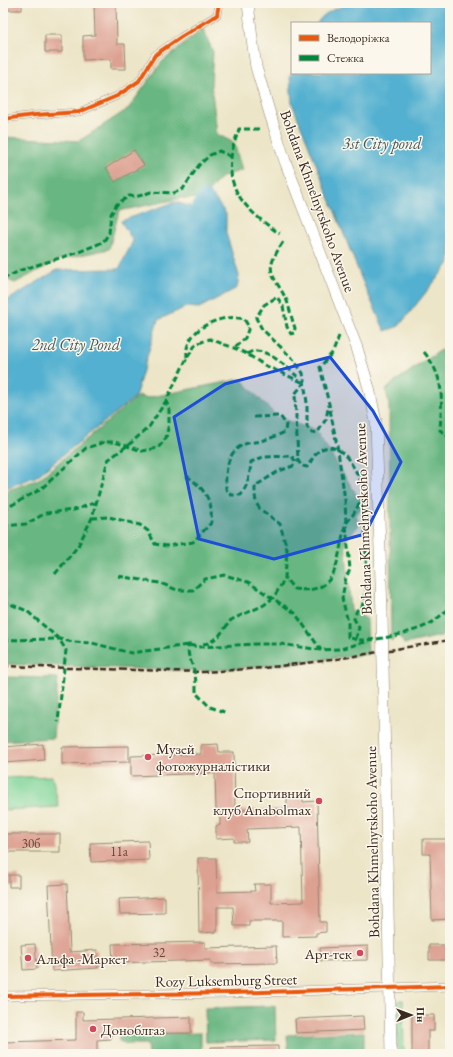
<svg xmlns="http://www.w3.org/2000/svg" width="453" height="1057" viewBox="0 0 453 1057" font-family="'EB Garamond',serif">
  <rect width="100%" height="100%" fill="#fbf7ec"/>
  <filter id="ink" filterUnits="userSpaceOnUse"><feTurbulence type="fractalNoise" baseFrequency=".025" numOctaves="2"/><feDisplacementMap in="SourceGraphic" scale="8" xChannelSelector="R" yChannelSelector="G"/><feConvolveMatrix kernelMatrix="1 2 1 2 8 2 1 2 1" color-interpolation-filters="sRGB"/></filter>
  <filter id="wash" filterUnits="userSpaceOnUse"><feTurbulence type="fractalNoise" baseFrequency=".012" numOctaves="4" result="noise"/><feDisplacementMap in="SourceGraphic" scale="16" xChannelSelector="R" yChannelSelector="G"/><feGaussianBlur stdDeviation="0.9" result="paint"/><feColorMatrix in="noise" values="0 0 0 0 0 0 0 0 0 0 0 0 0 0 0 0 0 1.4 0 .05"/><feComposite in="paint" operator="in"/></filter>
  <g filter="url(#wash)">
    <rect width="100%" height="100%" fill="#ece5c7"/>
    <path fill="#7fd599" stroke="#5d805c" d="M52,776L59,807L5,810L4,778Z
      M400,1000H403L404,1054H398L397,1002Z"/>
    <path fill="#67b681" stroke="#517050" d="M203,29L213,52L211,84L217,134L234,143L242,170L220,178L202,199L182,198L119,211L109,249L58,260L15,283L3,278V137L79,141L128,109L162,62Z
      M450,344V634L404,644L399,634L391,641L389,405L386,390L394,382Z
      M241,379L277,417L316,431L363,505L356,515L359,525L345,541L351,611L367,619L368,654L288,664L203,671L3,664V492L39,479L138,396L146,398Z
      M3,677L58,678L53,738L3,741Z
      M275,1006L276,1040L206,1042L205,1008Z
      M364,1032V1054H294L288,1048L287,1035Z
      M201,1033V1054H148L147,1044H128L119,1041V1035Z"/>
    <path fill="#52b0d0" stroke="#466d77" d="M358,3H450V262L399,326L385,331L364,285L292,103L290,76L292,72L430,73V23H317C325,10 344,5 358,3Z
      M213,196L226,214V233L239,276L237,288L199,308L186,307L158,320L135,397L37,476L3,489V303L57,270L119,269L133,241L121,221L175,202L203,210Z"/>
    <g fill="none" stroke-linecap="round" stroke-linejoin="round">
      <path stroke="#52b0d0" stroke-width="16" d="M189,228L205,198"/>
    </g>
    <g id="blocks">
      <path fill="#dda192" d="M3,3H22V10H3Z
        M94,3H116L117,44H125L126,69H111V59L83,60V36L95,35Z
        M45,35H62V52H45Z
        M134,150L144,165L115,182L106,168Z
        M43,744L44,760L3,763V747Z
        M218,744L219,752H234L235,810L287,809V798H303V802L317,801L320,922H326V932L316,933V936L282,937V921H249V926H234L233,907H217V932L199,933L198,858H216L217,892L255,891L254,884H271V903L303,902L301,827L247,829L248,842H234V838L216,839V826L220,825V810H216L215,773L131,776V756L201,754V745Z
        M129,746V762L62,764V747Z
        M3,834H60V852H3Z
        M423,839H450V853H448L450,919L432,920L430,854H423Z
        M148,841L149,860L91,862L90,843Z
        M9,875H19V887H9Z
        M67,884L70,952L97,950L98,968L52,971L48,885Z
        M165,897V913L120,914L119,899Z
        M205,942V948L276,946L277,963L211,964V960L113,963L112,944Z
        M35,944L37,969L23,970L21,945Z
        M429,945H450V960H429Z
        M368,946V960L321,961L320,948Z
        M76,1012H83V1020L191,1017V1033L111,1034V1039L97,1040V1054H3V1042L76,1040Z
        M412,1015H434V1031H428V1054H412Z
        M363,1016L364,1030L296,1033L295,1019Z
        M278,1046V1054H211V1047Z"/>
    </g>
  </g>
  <g filter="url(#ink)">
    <use href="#blocks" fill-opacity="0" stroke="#948872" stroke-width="1"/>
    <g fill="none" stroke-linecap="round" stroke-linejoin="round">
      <g stroke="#948872" stroke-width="8">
        <path id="minor" d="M3,119L35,115L79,112L117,96L139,81L155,55L181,37L217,15L219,3"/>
      </g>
      <g stroke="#948872" stroke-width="10">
        <path id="tertiary" d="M3,996L231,993L450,986"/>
      </g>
      <g stroke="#948872" stroke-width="12">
        <path id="secondary" d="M248,3L252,39L256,67L270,114L285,161L357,348L369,388L376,422L382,614
          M384,715L391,1054"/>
      </g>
      <use href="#minor" stroke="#fff" stroke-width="7"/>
      <use href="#tertiary" stroke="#fff" stroke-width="9"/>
      <use href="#secondary" stroke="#fff" stroke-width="11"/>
      <path stroke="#3b2a1e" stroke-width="2.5" stroke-dasharray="6 3" stroke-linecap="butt" d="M3,666L203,672L263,668L331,660L450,640"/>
      <g stroke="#948872" stroke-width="12" stroke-linecap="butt">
        <path id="secondary-bridge" d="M382,614L384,715"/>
      </g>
      <use href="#secondary-bridge" stroke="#fff" stroke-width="11"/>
      <path stroke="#00873e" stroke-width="3" stroke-dasharray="6 3" stroke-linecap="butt" d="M259,129H239C236,138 232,148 231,158C227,194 251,213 277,232L280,233
        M283,242C262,274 273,272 287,301C290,310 292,320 295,328L294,333L291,334L287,327L283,306L277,297L264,305L256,318L262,329L293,359L303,373L307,403V427L312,433L318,432L326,419L329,404
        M3,279L21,270L79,252L103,242L109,233L111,214L117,204L129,196H139L151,192L174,193L183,189L199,165L210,155L219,151L226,154L231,157
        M339,336L333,352L320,367L329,404L338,451L345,500L346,524L350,570L346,577L342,598L348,622V637L357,640
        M424,352C445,378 442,398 440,430L450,438
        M247,354C262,342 287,368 298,377
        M187,358C187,353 186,349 188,345C193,329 212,320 228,318C233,317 239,318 244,319L249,327L245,338L234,348
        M254,417L280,416L286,424L285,432C277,436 269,439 261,441C257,442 252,442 248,443C227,449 225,470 226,489L231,495H241C248,485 250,474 251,462L263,457L292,456L295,461L293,466L279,471L255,486V494L256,503L260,509L280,524L287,549L285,578L294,589C341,596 336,558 345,526C347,521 351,518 354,513C358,507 361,499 365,491C358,475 343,437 320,450C314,454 311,462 307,467L302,466L298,461L295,394L304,383
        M364,495L367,585L362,607L357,610L354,619L359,627L356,639C368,644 419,631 431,623C437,619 444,613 450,608
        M3,510L41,489L86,448L105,442H115L142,451L158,448L166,438L169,423V408L166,401
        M92,518L109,517L140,525L148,531L155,544L167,546L193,542L211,523C211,518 212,510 210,504C206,492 197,482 186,476
        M3,526L26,524L46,513L74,510L97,502
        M55,574L78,546L92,518L108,460L132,442L149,427L166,401L187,358L196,344L210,339L234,348L247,354L264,365L304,383
        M118,576L160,583L177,590H193L205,579L225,575L248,582L295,613L321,650
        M3,601L27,611L59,639L66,650L58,722
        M3,640L59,639L73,642L92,643L131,653L188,645L199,647L256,644H280L321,650L340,649L369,641
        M203,644L209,643L219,636L231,620L264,605L274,597L285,578
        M191,645H188C188,657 189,656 193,667C196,675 196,684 196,693L210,707L227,713"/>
      <g stroke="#fbf7ec" stroke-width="6">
        <path id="cycleway" d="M3,119L35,115L79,112L117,96L139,81L155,55L181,37L217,15L219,3
          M3,996L231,993L450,986"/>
      </g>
      <use href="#cycleway" stroke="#e8590c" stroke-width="4"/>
    </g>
  </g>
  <path fill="#1d4ed8" fill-opacity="0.2" stroke="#1d4ed8" stroke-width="3" stroke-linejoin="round" d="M330,357L373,411L401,462L365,534L274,559L199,539L174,417L225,384Z"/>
  <g fill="#d1495b" stroke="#fbf7ec" stroke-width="1.5">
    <circle cx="148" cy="757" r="4"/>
    <circle cx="319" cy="801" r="4"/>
    <circle cx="360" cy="953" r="4"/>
    <circle cx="28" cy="958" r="4"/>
    <circle cx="93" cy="1029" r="4"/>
  </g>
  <g text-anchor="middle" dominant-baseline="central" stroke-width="3" stroke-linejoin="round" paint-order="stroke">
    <g font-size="13" fill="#64483b">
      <text x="31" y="843">30б</text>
      <text x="119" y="851">11а</text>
      <text x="159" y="952">32</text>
    </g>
    <g font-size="15" fill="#3b2a1e" stroke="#fbf7ec">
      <text transform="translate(318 201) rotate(70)">Bohdana Khmelnytskoho Avenue</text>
      <text transform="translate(363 519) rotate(-92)">Bohdana Khmelnytskoho Avenue</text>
      <text transform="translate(372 842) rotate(-91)">Bohdana Khmelnytskoho Avenue</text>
      <text transform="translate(226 980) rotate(-1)">Rozy Luksemburg Street</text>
    </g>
    <g font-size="15" fill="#3b2a1e" stroke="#fbf7ec" text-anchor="start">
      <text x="156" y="748">Музей<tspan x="156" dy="17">фотожурналістики</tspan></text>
      <text x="311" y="792" text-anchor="end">Спортивний<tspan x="311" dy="17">клуб Anabolmax</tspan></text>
      <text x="352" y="953" text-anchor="end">Арт-тек</text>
      <text x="36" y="958">Альфа -Маркет</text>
      <text x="101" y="1029">Доноблгаз</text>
    </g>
    <g font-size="16" font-style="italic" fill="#43595c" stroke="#fbf7ec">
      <text x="382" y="143">3st City pond</text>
      <text x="76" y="344">2nd City Pond</text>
    </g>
  </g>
  <rect width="453" height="1057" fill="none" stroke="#fbf7ec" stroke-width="16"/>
  <rect x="291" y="22" width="140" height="52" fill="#fbf7ec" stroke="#aea59a"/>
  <rect x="299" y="35" width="20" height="6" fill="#e8590c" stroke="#aea59a"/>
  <text x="327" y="42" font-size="12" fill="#3b2a1e">Велодоріжка</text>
  <rect x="299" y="55" width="20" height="6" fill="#00873e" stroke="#aea59a"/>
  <text x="327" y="62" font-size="12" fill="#3b2a1e">Стежка</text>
  <g transform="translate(411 1015) rotate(89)" stroke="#fbf7ec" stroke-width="3" paint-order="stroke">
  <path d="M0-3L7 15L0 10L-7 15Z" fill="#3b2a1e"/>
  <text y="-6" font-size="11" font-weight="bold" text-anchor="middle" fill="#3b2a1e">Пн</text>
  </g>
</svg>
